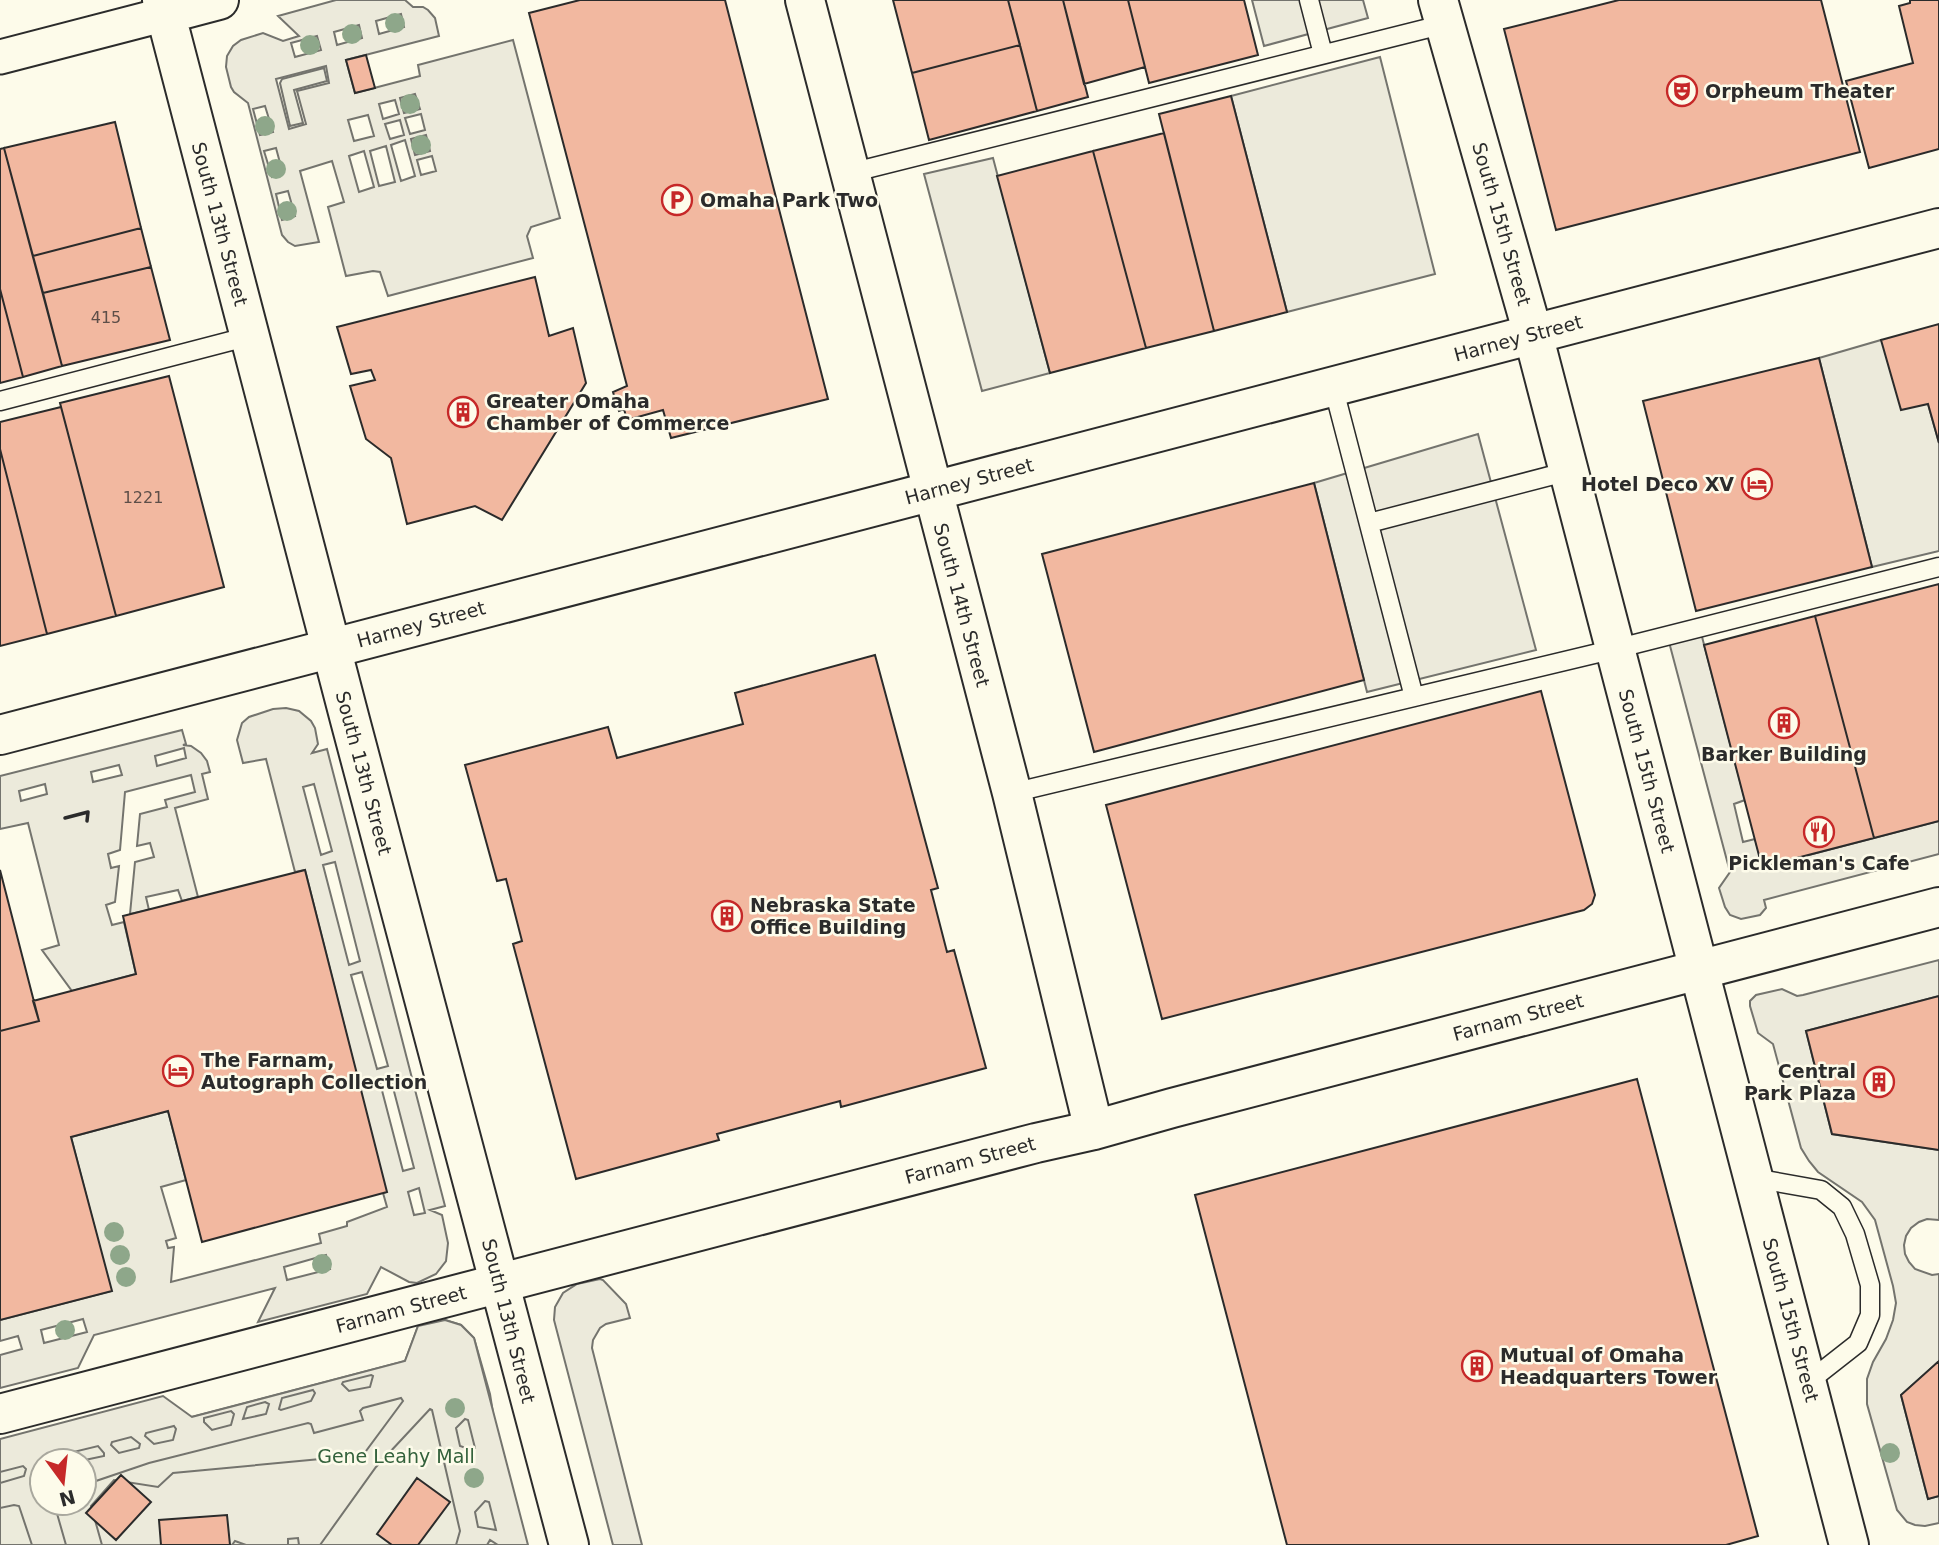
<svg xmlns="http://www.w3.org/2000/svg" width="1939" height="1545" viewBox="0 0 1939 1545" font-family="'DejaVu Sans',sans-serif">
  <rect width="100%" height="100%" fill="#fdfbea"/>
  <path fill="#ecebdb" stroke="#74746e" stroke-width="2" fill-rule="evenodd" d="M324,68L327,81L294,90L303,123L290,126L280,83L282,79Z
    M445,1320L461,1325L474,1338L490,1394L514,1545H0V1467L405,1361L418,1326ZM42,1461H84V1503H42Z"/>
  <path fill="#eceadb" stroke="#74746e" stroke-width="2" fill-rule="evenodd" d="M336,0H405L413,7H423L428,10L435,18L439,36L346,60L355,93L420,76L418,65L513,40L560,218L531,227L527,236L533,258L388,296L380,272L373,271L346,276L328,207L344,202L332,161L300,171L319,242L295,246L288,242L282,235L248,103L234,92L231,87L226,67L227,56L233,46L241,40L263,33L283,41L299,36L278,16ZM401,14L404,27L379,34L376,21ZM359,25L362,38L337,45L334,32ZM317,36L321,50L295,57L291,43ZM326,66L329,83L297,91L306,124L289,129L276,79ZM415,94L420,109L404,113L400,98ZM395,100L399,114L383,119L379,104ZM265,106L273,132L260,135L253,109ZM421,114L425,130L410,134L405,118ZM368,115L374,136L354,141L348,120ZM400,120L404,135L390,139L385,124ZM426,135L430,151L415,155L411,139ZM405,140L415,176L401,181L391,145ZM386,146L395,182L379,186L370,151ZM276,148L283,174L272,177L264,151ZM364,151L374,187L359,192L349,156ZM432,156L436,171L421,175L417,160ZM288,191L295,216L282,220L276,194Z
    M1252,0H1363L1368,18L1264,46Z
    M1380,57L1435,274L1287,312L1231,96Z
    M993,158L1050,373L982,391L924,174Z
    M1881,340L1928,404L1939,443V551L1872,567L1819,358Z
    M1478,434L1536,650L1367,692L1314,483Z
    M1701,633L1745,800L1734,804L1743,842L1755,839L1763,867L1939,821V854L1764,900L1766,908L1760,915L1741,919L1730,915L1725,907L1719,888L1730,872L1669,642Z
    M286,708L299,711L311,721L315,728L318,744L312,753L327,749L445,1206L430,1210L442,1215L448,1243L446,1261L436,1274L417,1283L409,1282L381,1267L367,1294L258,1322L275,1288L94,1335L78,1368L0,1388V1355L22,1349L18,1336L0,1341V1320L111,1291L71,1137L168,1111L186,1180L161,1187L176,1238L166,1241L168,1248L174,1247L171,1282L321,1243L319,1234L347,1226V1222L387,1207L383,1193L386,1192L305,870L295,872L266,759L243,763L237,740L242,723L249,717L273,709ZM314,784L332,851L321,855L303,787ZM335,862L360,961L349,965L323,865ZM362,972L388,1066L377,1069L351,975ZM390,1076L414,1168L403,1171L379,1079ZM419,1188L425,1213L414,1215L408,1192ZM326,1255L330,1269L287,1280L284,1267ZM83,1319L87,1332L44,1343L41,1330Z
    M182,730L186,744L183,745L191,746L201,753L207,761L210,772L202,774L208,799L175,808L198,897L182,901L178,890L146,897L149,910L130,914L135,862L154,857L150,843L137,846L140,814L167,807L165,800L195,792L191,775L125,792L120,850L108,854L111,868L119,866L115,902L106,905L112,925L124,922L136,974L72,991L42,950L59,945L28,823L0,829V776ZM184,748L186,758L157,766L155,756ZM119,765L122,775L93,782L91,772ZM45,784L47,794L21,801L19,791Z
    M1939,960V996L1806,1031L1832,1134L1939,1150V1220L1927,1219L1919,1222L1911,1228L1906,1236L1904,1245L1905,1254L1909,1262L1915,1269L1932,1275L1939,1274V1361L1901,1395L1928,1499L1939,1496V1523L1925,1526L1915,1525L1907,1522L1897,1510L1867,1404V1379L1873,1362L1886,1339L1893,1320L1896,1303L1893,1286L1875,1220L1862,1202L1818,1172L1809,1161L1801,1148L1773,1044L1758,1033L1750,1006V1001L1756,995L1782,989L1797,996L1803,995Z
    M600,1279L603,1280L626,1304L630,1318L606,1324L600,1328L593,1340L592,1348L642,1545H613L554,1320L555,1307L563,1293L577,1284Z
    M445,1320L461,1325L474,1338L528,1545H498L490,1540L487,1545H456L460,1531L432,1410L430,1409L376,1467L320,1545H299L298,1538L288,1539V1545H246L235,1541L232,1545H102L91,1506L114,1480L158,1487L173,1473L363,1455L403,1401L401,1398L363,1408L360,1411L363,1420L314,1433L311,1424L308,1423L149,1463L84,1485V1461H80L104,1456V1453L98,1446L65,1454L64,1457L68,1461H42V1503H54L66,1545H32L19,1506L14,1505L0,1508V1483L24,1476L26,1469L23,1466L0,1472V1439L163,1396L192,1417L405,1361L418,1326ZM371,1375L373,1376L370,1387L349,1391L342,1384L343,1382ZM313,1390L315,1393L311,1401L281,1410L279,1409L282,1398ZM265,1402L269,1404L266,1414L243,1419L247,1407ZM231,1411L234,1414L231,1425L212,1430L204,1422V1418ZM465,1419L468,1420L475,1448L472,1450L460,1446L456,1428ZM174,1426L176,1429L173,1440L154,1444L145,1436L146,1433ZM131,1437L140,1444L139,1448L119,1453L111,1445L112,1442ZM485,1501L489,1502L496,1530L478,1527L475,1512Z"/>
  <path fill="#f2b8a0" stroke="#2b2b2b" stroke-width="2" d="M580,0H725L828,399L671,438L663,410L627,420L624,409L619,411L613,392L627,386L529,13Z
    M893,0H1008L1020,45L912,73Z
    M1008,0H1063L1088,97L1037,111Z
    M1063,0H1128L1145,67L1084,84Z
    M1128,0H1244L1258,55L1149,83Z
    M1619,0H1821L1860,152L1556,230L1504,29Z
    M1910,0H1939V149L1869,168L1846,81L1913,63L1899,6L1910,3Z
    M1020,45L1037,111L929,140L912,73Z
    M366,55L375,88L355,93L346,60Z
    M1231,96L1287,312L1214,331L1159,114Z
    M115,122L141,228L33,256L4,148Z
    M1164,133L1214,331L1146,348L1093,151Z
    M4,148L62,366L23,377L0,289V149Z
    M1093,151L1146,348L1050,373L997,176Z
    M141,228L151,267L43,293L33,256Z
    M151,267L170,340L62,366L43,293Z
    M535,277L549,336L573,328L586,383L502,520L475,506L407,524L391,458L366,439L350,386L375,380L371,370L351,374L337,327Z
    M0,289L23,377L0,383Z
    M1939,324V443L1928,404L1901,410L1881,340Z
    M1819,358L1872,567L1696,611L1643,401Z
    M169,376L224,587L116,616L60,403Z
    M61,407L116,616L47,634L0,449V422Z
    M0,449L47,634L0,646Z
    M1314,483L1364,680L1094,752L1042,554Z
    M1939,584V821L1874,838L1815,616Z
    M1815,616L1874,838L1762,867L1704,645Z
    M875,655L938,888L931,890L947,952L954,950L986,1068L841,1107L840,1101L717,1134L719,1140L576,1179L513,944L522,941L506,879L497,881L465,765L608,727L617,758L743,724L735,693Z
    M1541,691L1595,895L1592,904L1584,910L1162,1019L1106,805Z
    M0,870L39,1021L0,1031Z
    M305,870L387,1192L202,1242L168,1111L71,1137L112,1291L0,1320V1031L39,1021L33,1001L136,974L123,916Z
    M1939,996V1150L1832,1134L1806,1031Z
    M1637,1079L1758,1536L1726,1545H1287L1195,1195Z
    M1939,1361V1496L1928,1499L1901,1395Z
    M121,1475L151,1502L116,1540L86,1513Z
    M417,1478L450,1502L418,1545H392L377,1534Z
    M227,1515L230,1545H161L159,1520Z"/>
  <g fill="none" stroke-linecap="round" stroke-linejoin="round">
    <g stroke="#2b2b2b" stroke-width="21">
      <path id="service" d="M1309,0L1323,54
        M850,173L1445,24
        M1333,386L1414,697
        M0,401L250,336
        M1369,523L1569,471
        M1012,793L1615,649L1939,567
        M1754,1178L1821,1190L1842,1207L1855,1234L1870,1285V1315L1858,1343L1807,1383"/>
    </g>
    <g stroke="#2b2b2b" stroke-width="37">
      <path id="minor" d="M0,57L166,14"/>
    </g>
    <g stroke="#2b2b2b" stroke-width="42">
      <path id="tertiary" d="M1438,0L1533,334L1849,1545"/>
    </g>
    <g stroke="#2b2b2b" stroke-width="42">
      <path id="secondary" d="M805,0L1012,793L1094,1130
        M0,735L1939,228
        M0,1414L1036,1143L1094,1130L1172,1108L1939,907"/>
    </g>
    <g stroke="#2b2b2b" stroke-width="42">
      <path id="primary" d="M162,0L350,720L569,1545
        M166,14L219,0"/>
    </g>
    <use href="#service" stroke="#fdfbea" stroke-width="18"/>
    <use href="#minor" stroke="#fdfbea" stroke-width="33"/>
    <use href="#tertiary" stroke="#fdfbea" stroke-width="38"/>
    <use href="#secondary" stroke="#fdfbea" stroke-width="38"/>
    <use href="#primary" stroke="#fdfbea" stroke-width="38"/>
    <path stroke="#2b2b2b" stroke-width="3.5" d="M65,818L88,812L87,821"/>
  </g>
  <g fill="#8ea78a">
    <circle cx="395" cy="23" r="10"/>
    <circle cx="352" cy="34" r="10"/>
    <circle cx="310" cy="45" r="10"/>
    <circle cx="410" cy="104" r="10"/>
    <circle cx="265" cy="126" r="10"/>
    <circle cx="421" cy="145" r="10"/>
    <circle cx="276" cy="169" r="10"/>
    <circle cx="287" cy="211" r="10"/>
    <circle cx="114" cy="1232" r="10"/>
    <circle cx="120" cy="1255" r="10"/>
    <circle cx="322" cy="1264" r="10"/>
    <circle cx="126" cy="1277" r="10"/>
    <circle cx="65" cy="1330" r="10"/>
    <circle cx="455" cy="1408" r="10"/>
    <circle cx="1890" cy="1453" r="10"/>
    <circle cx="474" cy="1478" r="10"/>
  </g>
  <defs>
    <g id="theatre-ring" transform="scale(1.575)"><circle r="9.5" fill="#fdfbea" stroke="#c62828" stroke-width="1.5"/><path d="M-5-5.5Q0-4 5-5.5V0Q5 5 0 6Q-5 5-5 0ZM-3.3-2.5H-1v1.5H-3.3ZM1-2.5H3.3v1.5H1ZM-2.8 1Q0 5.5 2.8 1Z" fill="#c62828"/></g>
    <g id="parking-ring" transform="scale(1.575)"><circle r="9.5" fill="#fdfbea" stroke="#c62828" stroke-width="1.5"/><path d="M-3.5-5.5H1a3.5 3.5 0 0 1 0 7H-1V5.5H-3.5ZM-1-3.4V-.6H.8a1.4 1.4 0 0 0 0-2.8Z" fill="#c62828"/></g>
    <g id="building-ring" transform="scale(1.575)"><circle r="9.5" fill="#fdfbea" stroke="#c62828" stroke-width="1.5"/><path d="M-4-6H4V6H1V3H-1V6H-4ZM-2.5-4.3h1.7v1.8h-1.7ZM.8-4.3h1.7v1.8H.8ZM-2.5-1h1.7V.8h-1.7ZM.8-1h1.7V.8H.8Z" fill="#c62828"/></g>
    <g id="hotel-ring" transform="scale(1.575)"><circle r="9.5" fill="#fdfbea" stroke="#c62828" stroke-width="1.5"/><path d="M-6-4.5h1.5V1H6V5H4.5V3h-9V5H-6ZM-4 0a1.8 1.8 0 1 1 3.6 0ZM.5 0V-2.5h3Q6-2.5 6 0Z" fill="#c62828"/></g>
    <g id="restaurant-ring" transform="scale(1.575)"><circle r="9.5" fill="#fdfbea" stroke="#c62828" stroke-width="1.5"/><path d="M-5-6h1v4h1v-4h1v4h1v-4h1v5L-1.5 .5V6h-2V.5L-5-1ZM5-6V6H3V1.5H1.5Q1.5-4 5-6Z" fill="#c62828"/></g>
  </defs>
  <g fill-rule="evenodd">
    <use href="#theatre-ring" x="1682" y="91"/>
    <use href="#parking-ring" x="677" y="200"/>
    <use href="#building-ring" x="463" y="412"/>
    <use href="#hotel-ring" x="1757" y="484"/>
    <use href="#building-ring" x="1784" y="723"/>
    <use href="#restaurant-ring" x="1819" y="832"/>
    <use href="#building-ring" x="727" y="916"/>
    <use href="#hotel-ring" x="178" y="1071"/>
    <use href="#building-ring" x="1879" y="1082"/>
    <use href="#building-ring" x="1477" y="1366"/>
  </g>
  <g text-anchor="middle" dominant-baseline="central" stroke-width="5" stroke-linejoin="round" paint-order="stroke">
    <g font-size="16" fill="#5d4e48">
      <text x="106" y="317">415</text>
      <text x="143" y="497">1221</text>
    </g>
    <g font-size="19" font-weight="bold" fill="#2b2b2b" stroke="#fdfbea" text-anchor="start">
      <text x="1705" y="91">Orpheum Theater</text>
      <text x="700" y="200">Omaha Park Two</text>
      <text x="486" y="401">Greater Omaha<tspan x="486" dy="22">Chamber of Commerce</tspan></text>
      <text x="1734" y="484" text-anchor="end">Hotel Deco XV</text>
      <text x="1784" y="754" text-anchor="middle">Barker Building</text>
      <text x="1819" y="863" text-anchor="middle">Pickleman's Cafe</text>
      <text x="750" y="905">Nebraska State<tspan x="750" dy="22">Office Building</tspan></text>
      <text x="201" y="1060">The Farnam,<tspan x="201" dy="22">Autograph Collection</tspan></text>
      <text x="1856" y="1071" text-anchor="end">Central<tspan x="1856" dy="22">Park Plaza</tspan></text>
      <text x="1500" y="1355">Mutual of Omaha<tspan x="1500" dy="22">Headquarters Tower</tspan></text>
    </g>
    <g font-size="19" fill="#2b2b2b" stroke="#fdfbea">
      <text transform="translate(220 224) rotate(75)">South 13th Street</text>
      <text transform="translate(1502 224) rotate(74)">South 15th Street</text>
      <text transform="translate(1518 338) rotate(-15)">Harney Street</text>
      <text transform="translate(969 481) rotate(-15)">Harney Street</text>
      <text transform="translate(962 605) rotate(75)">South 14th Street</text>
      <text transform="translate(421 624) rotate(-15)">Harney Street</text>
      <text transform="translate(1647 771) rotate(75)">South 15th Street</text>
      <text transform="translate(364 773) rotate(75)">South 13th Street</text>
      <text transform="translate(1518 1017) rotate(-15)">Farnam Street</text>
      <text transform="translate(970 1160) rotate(-15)">Farnam Street</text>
      <text transform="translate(401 1309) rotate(-15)">Farnam Street</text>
      <text transform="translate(1791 1320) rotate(75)">South 15th Street</text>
      <text transform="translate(509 1321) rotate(76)">South 13th Street</text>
    </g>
    <g font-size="19" fill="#34623c" stroke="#fdfbea">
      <text x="396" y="1456">Gene Leahy Mall</text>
    </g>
  </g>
  <g transform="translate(63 1482) rotate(165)"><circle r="33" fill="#fdfbea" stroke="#a9a89e" stroke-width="2"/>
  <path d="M0-5L12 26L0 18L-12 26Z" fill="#c62828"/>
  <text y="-10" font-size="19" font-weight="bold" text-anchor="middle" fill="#2b2b2b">N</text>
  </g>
</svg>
